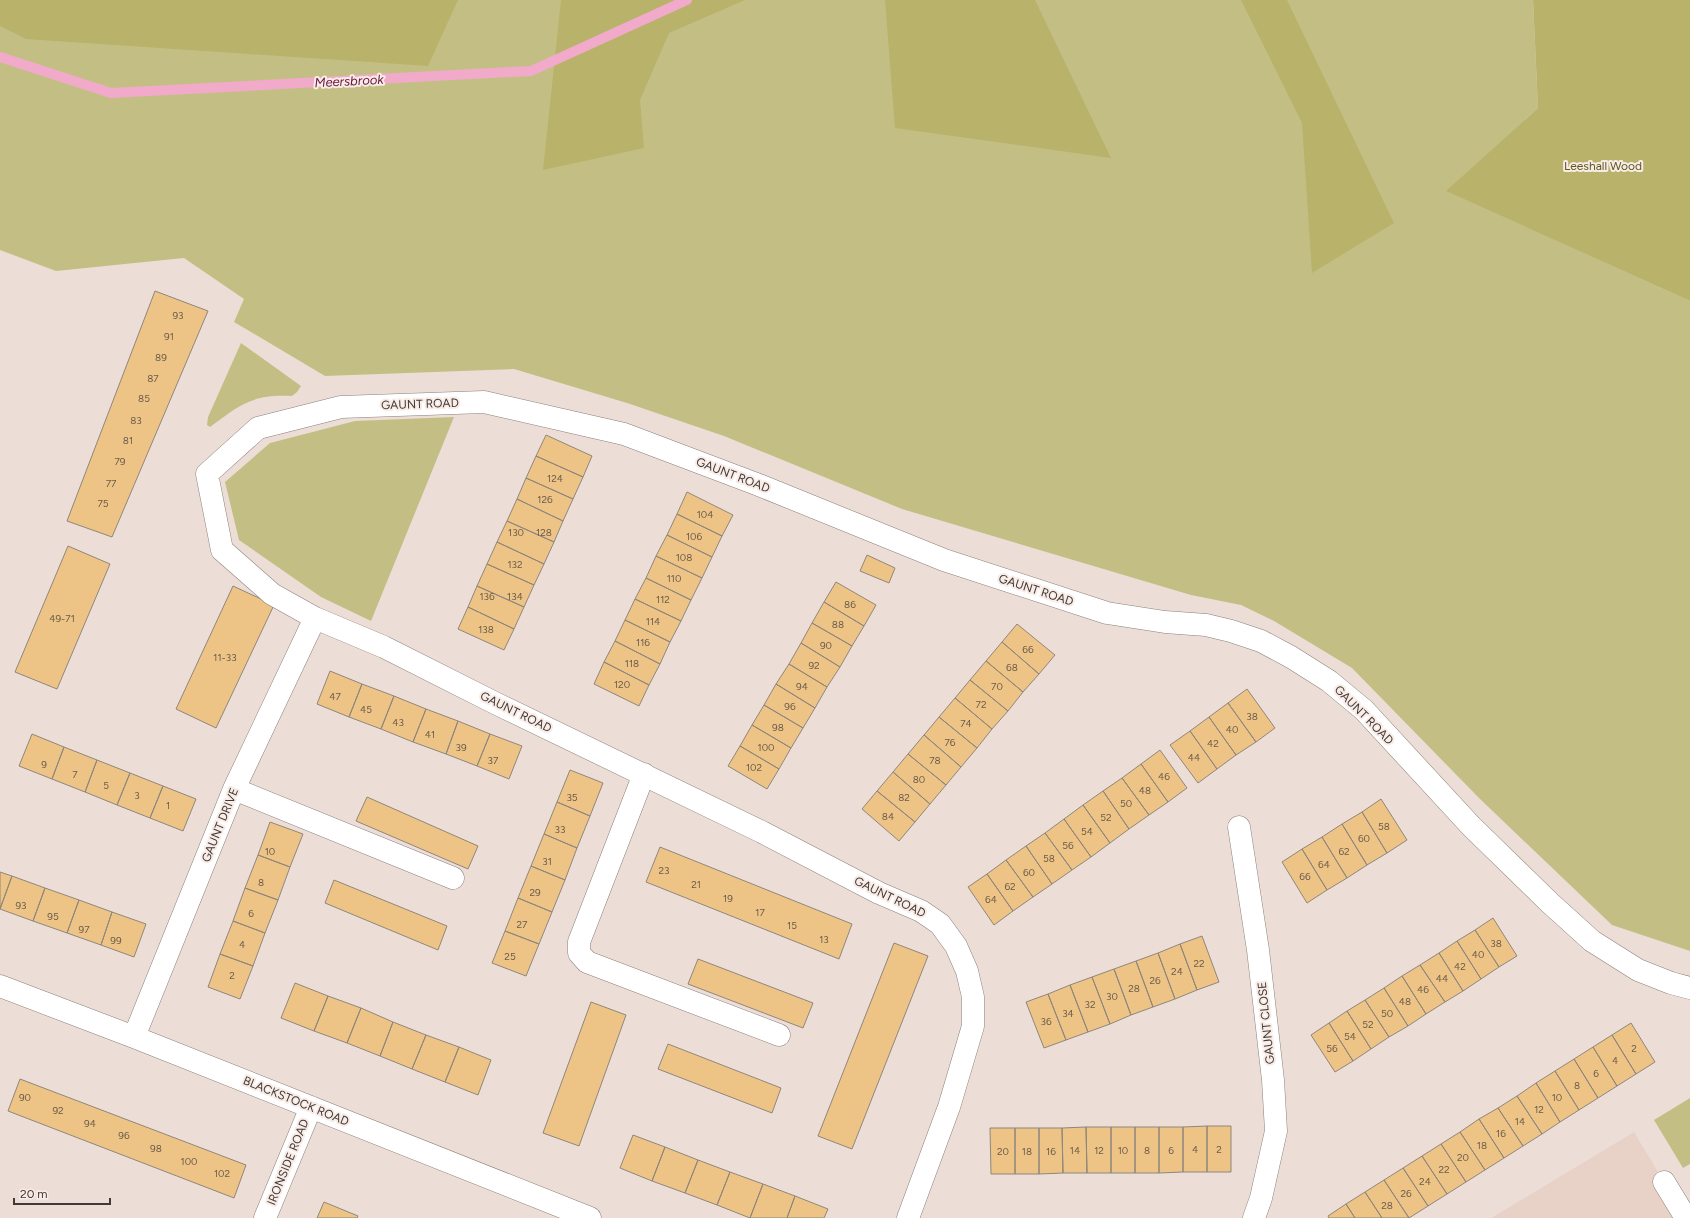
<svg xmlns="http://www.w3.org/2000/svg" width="1690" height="1218" viewBox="0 0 1690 1218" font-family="Figtree,sans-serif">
  <rect width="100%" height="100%" fill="#ecded7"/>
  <path fill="#e8d2c8" d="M1634,1132L1686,1218H1491Z"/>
  <path fill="#c3bf84" d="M0,0H1533L1538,108L1447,191L1690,301V951L1612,925L1479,798L1352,668L1274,621L1241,605L1191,595L902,509L724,436L627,403L514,369L325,376L234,322L244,299L184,258L56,271L0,250Z
    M241,343L301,386L297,392L292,396C253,394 241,404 210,427L207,425L208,417Z
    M454,417L371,621L321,597L239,540L225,482L270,443L355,421Z
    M1690,1098V1164L1683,1168L1654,1120Z"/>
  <path fill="#b8b26b" d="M0,0H458L428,66L26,39L0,26Z
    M561,0H745L669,33L640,100L644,148L543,170Z
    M885,0H1035L1111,158L895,128Z
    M1241,0H1287L1394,223L1312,273L1302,123Z
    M1533,0H1690V301L1446,191L1538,108Z"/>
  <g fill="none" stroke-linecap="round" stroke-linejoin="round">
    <path stroke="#f1aaca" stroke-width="10" d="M0,57L111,93L531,71L687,0"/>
  </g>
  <path fill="#eec486" stroke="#8e867c" d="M155,291L208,311L112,537L67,521Z
    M546,435L592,456L583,477L536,456Z
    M536,456L583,477L573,499L526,478Z
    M526,478L573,499L563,521L517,499Z
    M687,492L733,515L722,536L677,514Z
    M517,499L563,521L554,542L507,521Z
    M677,514L722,536L712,557L667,535Z
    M507,521L554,542L544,564L497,542Z
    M667,535L712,557L702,578L656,556Z
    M497,542L544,564L534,585L487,564Z
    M68,546L110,564L57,689L15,672Z
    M867,555L895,568L889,583L860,571Z
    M656,556L702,578L691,600L646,578Z
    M487,564L534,585L524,607L477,586Z
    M646,578L691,600L681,621L635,599Z
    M836,582L876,605L864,626L824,602Z
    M233,586L274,605L216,728L176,709Z
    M477,586L524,607L514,629L468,607Z
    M635,599L681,621L670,642L625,620Z
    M824,602L864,626L852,646L812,623Z
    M468,607L514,629L504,650L458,629Z
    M625,620L670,642L660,664L615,641Z
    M812,623L852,646L840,667L801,643Z
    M1017,624L1055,655L1039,674L1002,642Z
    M615,641L660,664L649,685L604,662Z
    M1002,642L1039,674L1023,692L986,661Z
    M801,643L840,667L827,687L789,664Z
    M986,661L1023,692L1008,711L970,680Z
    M604,662L649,685L639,706L594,684Z
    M789,664L827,687L815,708L776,684Z
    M330,671L362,684L349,717L317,704Z
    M970,680L1008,711L992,729L955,698Z
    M362,684L394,696L381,729L349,717Z
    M776,684L815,708L803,728L764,705Z
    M1247,689L1275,728L1256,742L1228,703Z
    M394,696L426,709L413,742L381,729Z
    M955,698L992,729L977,748L939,717Z
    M1228,703L1256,742L1236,755L1209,717Z
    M764,705L803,728L791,748L752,725Z
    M426,709L458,721L446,754L413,742Z
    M939,717L977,748L961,767L924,735Z
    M1209,717L1236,755L1217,769L1190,731Z
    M458,721L490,734L477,766L446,754Z
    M752,725L791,748L779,769L740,746Z
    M1190,731L1217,769L1198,783L1170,745Z
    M32,734L64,747L52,779L19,766Z
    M490,734L522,746L509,779L477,766Z
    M924,735L961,767L946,785L908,754Z
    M740,746L779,769L767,789L728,766Z
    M64,747L97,760L85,792L52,779Z
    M1160,750L1187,788L1168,802L1141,764Z
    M908,754L946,785L930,804L893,772Z
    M97,760L130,773L117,805L85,792Z
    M1141,764L1168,802L1149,815L1122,778Z
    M570,770L603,783L590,816L557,802Z
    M893,772L930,804L915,822L877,791Z
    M130,773L163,786L150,818L117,805Z
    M1122,778L1149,815L1129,829L1103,791Z
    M163,786L196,799L183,831L150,818Z
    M877,791L915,822L899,841L862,809Z
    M1103,791L1129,829L1110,843L1083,805Z
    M367,797L478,846L468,869L356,821Z
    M1381,799L1407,840L1387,853L1362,812Z
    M557,802L590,816L577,848L544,834Z
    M1083,805L1110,843L1091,857L1064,819Z
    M1362,812L1387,853L1367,865L1342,824Z
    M1064,819L1091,857L1072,870L1045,833Z
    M270,822L303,834L290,867L258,855Z
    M1342,824L1367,865L1347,878L1322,837Z
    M1045,833L1072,870L1052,884L1026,846Z
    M544,834L577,848L565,880L531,866Z
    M1322,837L1347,878L1327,890L1302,849Z
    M1026,846L1052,884L1033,897L1006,860Z
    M660,847L852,924L839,959L646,882Z
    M1302,849L1327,890L1307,903L1282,862Z
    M258,855L290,867L278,900L245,888Z
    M1006,860L1033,897L1013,911L987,874Z
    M531,866L565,880L552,912L518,898Z
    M0,872L12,876L0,909Z
    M987,874L1013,911L994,925L968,887Z
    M12,876L45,888L33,921L0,909Z
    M334,880L447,926L438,950L325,903Z
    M45,888L79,900L67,933L33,921Z
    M245,888L278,900L265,933L233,921Z
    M518,898L552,912L539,944L505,931Z
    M79,900L112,912L101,945L67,933Z
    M112,912L146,924L134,957L101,945Z
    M1493,918L1517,956L1499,967L1475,930Z
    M233,921L265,933L253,966L220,954Z
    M1475,930L1499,967L1481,979L1457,941Z
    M505,931L539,944L526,976L492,963Z
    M1202,936L1219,982L1197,990L1180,944Z
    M1457,941L1481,979L1463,991L1439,953Z
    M894,943L928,956L852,1149L818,1136Z
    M1180,944L1197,990L1175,999L1158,953Z
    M1158,953L1175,999L1153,1007L1136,961Z
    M1439,953L1463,991L1445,1002L1420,965Z
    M220,954L253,966L240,999L208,987Z
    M698,959L813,1003L803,1028L688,984Z
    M1136,961L1153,1007L1131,1015L1114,969Z
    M1420,965L1445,1002L1426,1014L1402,976Z
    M1114,969L1131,1015L1110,1024L1092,977Z
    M1402,976L1426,1014L1408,1026L1384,988Z
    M1092,977L1110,1024L1088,1032L1070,985Z
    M295,983L328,996L314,1031L281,1018Z
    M1070,985L1088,1032L1066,1040L1048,994Z
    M1384,988L1408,1026L1389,1037L1365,1000Z
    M1048,994L1066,1040L1044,1048L1026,1002Z
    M328,996L361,1008L347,1043L314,1031Z
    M1365,1000L1389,1037L1371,1049L1347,1011Z
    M591,1002L626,1015L579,1146L543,1133Z
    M361,1008L393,1022L380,1056L347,1043Z
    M1347,1011L1371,1049L1353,1061L1329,1023Z
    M393,1022L426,1035L412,1069L380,1056Z
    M1329,1023L1353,1061L1335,1072L1311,1035Z
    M1631,1023L1655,1062L1636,1074L1612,1035Z
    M426,1035L459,1047L445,1082L412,1069Z
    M1612,1035L1636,1074L1617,1086L1593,1047Z
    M668,1044L781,1088L772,1113L658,1069Z
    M459,1047L491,1060L478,1095L445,1082Z
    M1593,1047L1617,1086L1598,1098L1574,1059Z
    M1574,1059L1598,1098L1579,1110L1555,1071Z
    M1555,1071L1579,1110L1560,1122L1536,1083Z
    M20,1079L246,1165L234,1198L8,1111Z
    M1536,1083L1560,1122L1542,1134L1517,1096Z
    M1517,1096L1542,1134L1523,1146L1498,1108Z
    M1498,1108L1523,1146L1504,1158L1479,1119Z
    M1479,1119L1504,1158L1485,1170L1460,1132Z
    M1207,1126H1231V1172H1207Z
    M1207,1126V1172H1183V1127Z
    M1086,1127L1087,1173H1063L1062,1128Z
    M1086,1127H1111V1173H1087Z
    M1111,1127H1135V1173H1111Z
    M1135,1127H1159V1173H1135Z
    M1159,1127H1183V1172L1159,1173Z
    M990,1128H1015V1174H991Z
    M1015,1128H1039V1174H1015Z
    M1039,1128H1062L1063,1173L1039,1174Z
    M1460,1132L1485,1170L1466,1182L1441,1144Z
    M633,1135L665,1147L652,1181L620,1168Z
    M1441,1144L1466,1182L1447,1194L1422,1156Z
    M665,1147L698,1160L685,1193L652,1181Z
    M1422,1156L1447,1194L1428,1206L1403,1168Z
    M698,1160L730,1172L717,1205L685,1193Z
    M1403,1168L1428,1206L1409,1218L1384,1180Z
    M730,1172L763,1184L750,1218L717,1205Z
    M1384,1180L1409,1218H1382L1365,1192Z
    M763,1184L795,1196L787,1218H750Z
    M1365,1192L1382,1218H1355L1346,1204Z
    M795,1196L828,1209L824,1218H787Z
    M324,1202L358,1216L357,1218H317Z
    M1346,1204L1355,1218H1329L1328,1216Z"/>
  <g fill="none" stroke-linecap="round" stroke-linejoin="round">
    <g stroke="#8c807a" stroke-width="23">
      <path id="minor" d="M644,774L579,942V953L587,962L779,1035
        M234,789L453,878
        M1239,827L1258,950L1273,1080L1276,1131L1261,1198L1254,1218
        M0,986L134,1037L590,1218
        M134,1037L234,789L315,618
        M1664,1182L1686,1218
        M265,1218L311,1107
        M908,1218L949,1107L973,1026V997L967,971L956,946L940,924L921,911L879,893L762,832L495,703L384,647L315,618L272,594L222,550L207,474L258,428L341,407L484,402L624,434L759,485L944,560L1107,613L1165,622L1206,625L1231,631L1261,641L1291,657L1329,681L1364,710L1471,826L1550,903L1592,941L1638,970L1671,983L1690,988"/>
    </g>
    <use href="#minor" stroke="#fff" stroke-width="22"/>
  </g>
  <g text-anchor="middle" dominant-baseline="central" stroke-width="4" stroke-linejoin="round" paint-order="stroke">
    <g font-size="10" fill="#6b5c4b">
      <text x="178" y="315">93</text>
      <text x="169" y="336">91</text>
      <text x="161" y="357">89</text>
      <text x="153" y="378">87</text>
      <text x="144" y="398">85</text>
      <text x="136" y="420">83</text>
      <text x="128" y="440">81</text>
      <text x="120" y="461">79</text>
      <text x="555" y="478">124</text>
      <text x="111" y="483">77</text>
      <text x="545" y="499">126</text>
      <text x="103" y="503">75</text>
      <text x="705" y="514">104</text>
      <text x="516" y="532">130</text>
      <text x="544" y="532">128</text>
      <text x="694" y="536">106</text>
      <text x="684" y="557">108</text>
      <text x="515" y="564">132</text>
      <text x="674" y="578">110</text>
      <text x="487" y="596">136</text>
      <text x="515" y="596">134</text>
      <text x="663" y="599">112</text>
      <text x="850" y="604">86</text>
      <text x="62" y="618">49-71</text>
      <text x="653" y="621">114</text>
      <text x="838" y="624">88</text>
      <text x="486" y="629">138</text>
      <text x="643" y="642">116</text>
      <text x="826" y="645">90</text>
      <text x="1028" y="649">66</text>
      <text x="225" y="657">11-33</text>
      <text x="632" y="663">118</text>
      <text x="814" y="665">92</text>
      <text x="1012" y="667">68</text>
      <text x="622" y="684">120</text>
      <text x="802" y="686">94</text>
      <text x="997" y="686">70</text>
      <text x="335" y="696">47</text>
      <text x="981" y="704">72</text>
      <text x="790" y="706">96</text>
      <text x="366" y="709">45</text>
      <text x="1252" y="716">38</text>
      <text x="398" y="722">43</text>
      <text x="966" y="723">74</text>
      <text x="778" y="727">98</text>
      <text x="1232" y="729">40</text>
      <text x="430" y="734">41</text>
      <text x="950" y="742">76</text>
      <text x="1213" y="743">42</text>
      <text x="461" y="747">39</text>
      <text x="766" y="747">100</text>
      <text x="1194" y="757">44</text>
      <text x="493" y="760">37</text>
      <text x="935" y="760">78</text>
      <text x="44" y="764">9</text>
      <text x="754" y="767">102</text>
      <text x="75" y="774">7</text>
      <text x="1164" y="776">46</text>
      <text x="919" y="779">80</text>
      <text x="106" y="785">5</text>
      <text x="1145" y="790">48</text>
      <text x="137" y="795">3</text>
      <text x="572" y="797">35</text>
      <text x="904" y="797">82</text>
      <text x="1126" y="803">50</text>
      <text x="168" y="805">1</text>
      <text x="888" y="816">84</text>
      <text x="1106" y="817">52</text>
      <text x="1384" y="826">58</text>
      <text x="560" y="829">33</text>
      <text x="1087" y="831">54</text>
      <text x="1364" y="838">60</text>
      <text x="1068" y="845">56</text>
      <text x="270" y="851">10</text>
      <text x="1344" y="851">62</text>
      <text x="1049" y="858">58</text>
      <text x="547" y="861">31</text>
      <text x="1324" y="864">64</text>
      <text x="664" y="870">23</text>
      <text x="1029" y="872">60</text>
      <text x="1305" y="876">66</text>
      <text x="261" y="882">8</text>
      <text x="696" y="884">21</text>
      <text x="1010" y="886">62</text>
      <text x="535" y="892">29</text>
      <text x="728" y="898">19</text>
      <text x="991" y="899">64</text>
      <text x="21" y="905">93</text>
      <text x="760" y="912">17</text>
      <text x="251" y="913">6</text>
      <text x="53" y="916">95</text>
      <text x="522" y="924">27</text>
      <text x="792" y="925">15</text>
      <text x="84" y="929">97</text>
      <text x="824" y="939">13</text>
      <text x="116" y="940">99</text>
      <text x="1496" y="943">38</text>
      <text x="242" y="944">4</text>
      <text x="1478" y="954">40</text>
      <text x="510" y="956">25</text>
      <text x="1199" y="963">22</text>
      <text x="1460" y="966">42</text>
      <text x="1177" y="971">24</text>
      <text x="232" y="975">2</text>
      <text x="1442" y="978">44</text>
      <text x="1155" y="980">26</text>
      <text x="1134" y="988">28</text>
      <text x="1423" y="989">46</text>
      <text x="1112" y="996">30</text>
      <text x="1405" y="1001">48</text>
      <text x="1090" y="1004">32</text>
      <text x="1068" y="1013">34</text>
      <text x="1387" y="1013">50</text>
      <text x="1046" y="1021">36</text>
      <text x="1368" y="1024">52</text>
      <text x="1350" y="1036">54</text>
      <text x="1332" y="1048">56</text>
      <text x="1634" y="1048">2</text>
      <text x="1615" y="1060">4</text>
      <text x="1596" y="1073">6</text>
      <text x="1577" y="1085">8</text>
      <text x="25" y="1097">90</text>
      <text x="1557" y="1097">10</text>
      <text x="1539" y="1109">12</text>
      <text x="58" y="1110">92</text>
      <text x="1520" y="1121">14</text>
      <text x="90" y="1123">94</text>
      <text x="1501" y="1133">16</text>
      <text x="124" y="1135">96</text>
      <text x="1482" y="1145">18</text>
      <text x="156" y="1148">98</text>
      <text x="1195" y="1149">4</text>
      <text x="1219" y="1149">2</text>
      <text x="1075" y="1150">14</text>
      <text x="1099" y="1150">12</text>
      <text x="1123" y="1150">10</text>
      <text x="1147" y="1150">8</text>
      <text x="1171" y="1150">6</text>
      <text x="1003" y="1151">20</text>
      <text x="1027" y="1151">18</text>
      <text x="1051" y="1151">16</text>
      <text x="1463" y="1157">20</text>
      <text x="189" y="1161">100</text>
      <text x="1444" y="1169">22</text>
      <text x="222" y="1173">102</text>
      <text x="1425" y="1181">24</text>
      <text x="1406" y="1193">26</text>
      <text x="1387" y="1205">28</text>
    </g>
    <g font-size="12" fill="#5d5924" stroke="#f9ebe5">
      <text x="1603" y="166">Leeshall Wood</text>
    </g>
    <g font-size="12" fill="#3f3937" stroke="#f9ebe5">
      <text transform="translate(420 404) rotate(-2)">GAUNT ROAD</text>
      <text transform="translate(733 475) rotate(21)">GAUNT ROAD</text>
      <text transform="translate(1036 590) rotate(18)">GAUNT ROAD</text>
      <text transform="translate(516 712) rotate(26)">GAUNT ROAD</text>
      <text transform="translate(1364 715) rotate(45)">GAUNT ROAD</text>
      <text transform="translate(220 825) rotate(-68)">GAUNT DRIVE</text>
      <text transform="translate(890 897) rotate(26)">GAUNT ROAD</text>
      <text transform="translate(1266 1023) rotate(-96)">GAUNT CLOSE</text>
      <text transform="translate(296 1101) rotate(22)">BLACKSTOCK ROAD</text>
      <text transform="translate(288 1162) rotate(-68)">IRONSIDE ROAD</text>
    </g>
    <g font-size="13" font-style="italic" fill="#651442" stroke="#f9ebe5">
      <text transform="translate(349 81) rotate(-3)">Meersbrook</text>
    </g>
  </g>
  <path d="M14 1198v6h96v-6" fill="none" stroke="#3f3937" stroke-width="2"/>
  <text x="20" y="1198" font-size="12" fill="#3f3937" stroke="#f9ebe5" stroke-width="3" paint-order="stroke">20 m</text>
</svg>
